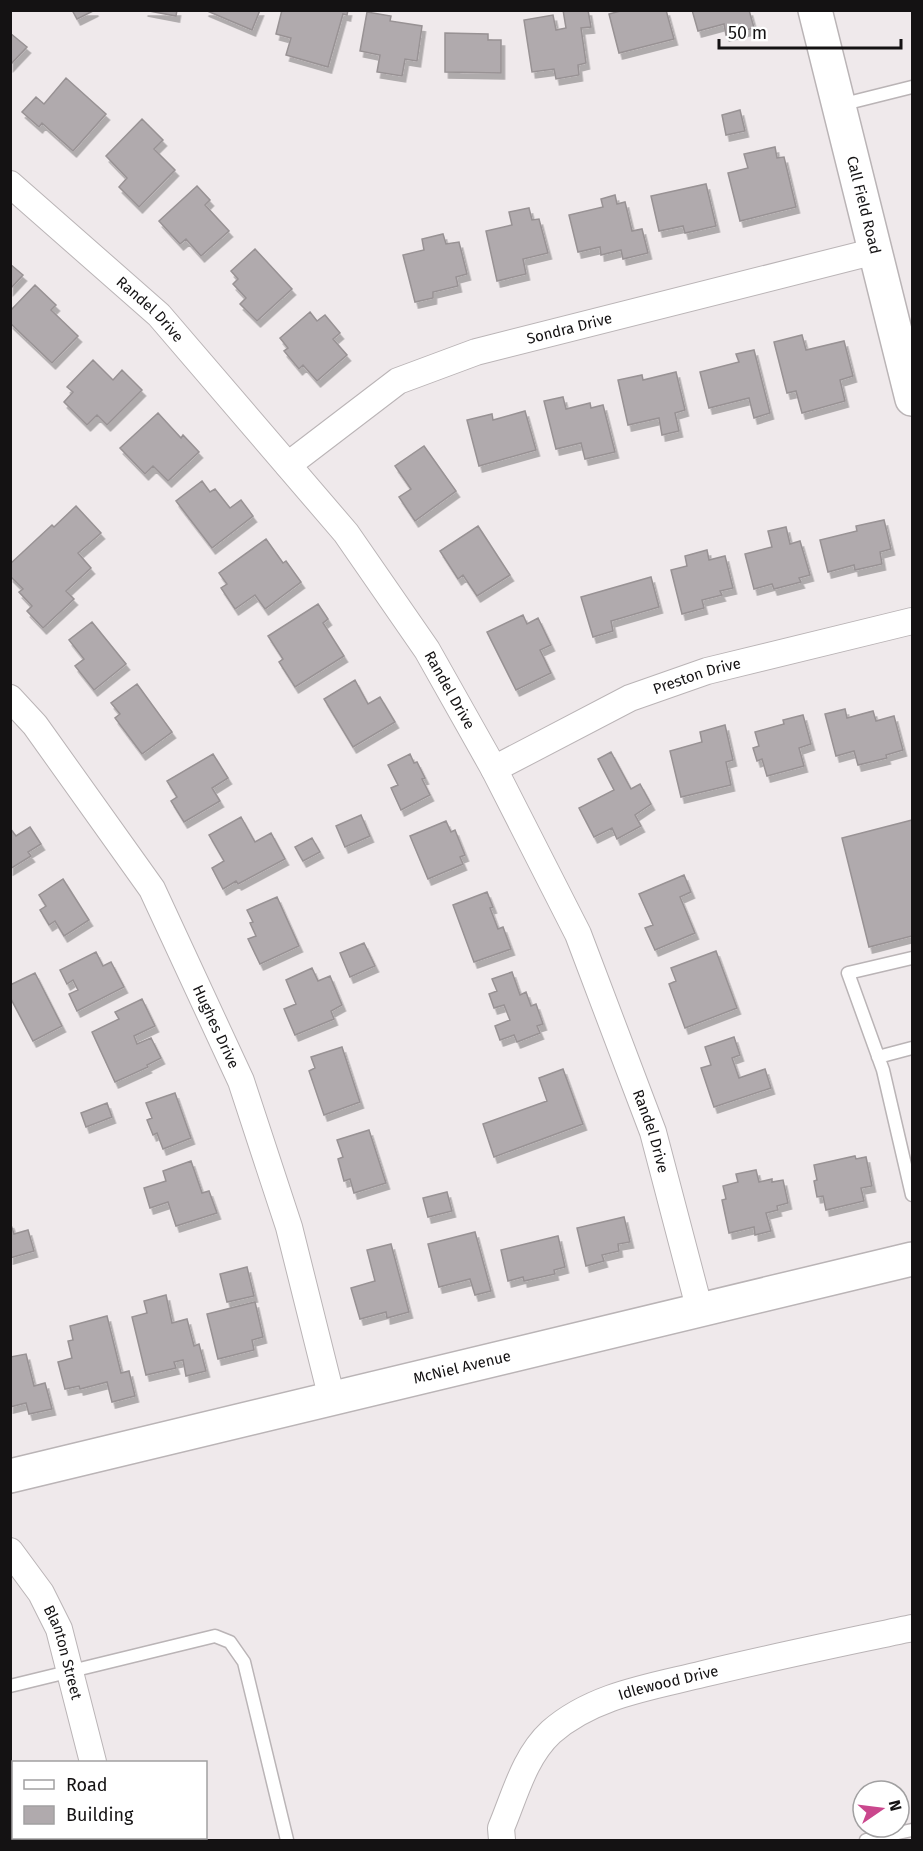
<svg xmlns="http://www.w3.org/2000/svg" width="923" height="1851" viewBox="0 0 923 1851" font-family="'Fira Sans',sans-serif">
  <defs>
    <filter id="shadow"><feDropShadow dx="3.5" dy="6" stdDeviation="0" flood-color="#0004"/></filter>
  </defs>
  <rect width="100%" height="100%" fill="#efe9eb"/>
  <path fill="#b0aaad" stroke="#989294" stroke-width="1.5" filter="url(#shadow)" d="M72,10H95L77,19Z
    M144,10H177L176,16Z
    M205,10H260L252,30Z
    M282,10H348L347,15L343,14L328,67L286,55L291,38L276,34Z
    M563,10H588L591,27L581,28L586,63L578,65L579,75L556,79L554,69L532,72L524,20L553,15L556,30L566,28Z
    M624,10H666L674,39L619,53L609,14Z
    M692,10H749L754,28L726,35L724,24L698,31Z
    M367,12L391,16L390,21L422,26L417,61L405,59L402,76L377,72L380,55L360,51Z
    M10,33L27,47L10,65Z
    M445,33L488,34V40H501V73L445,72Z
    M66,78L106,114L73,151L42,123L39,127L22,112L36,97L44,104Z
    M740,110L745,131L726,135L722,115Z
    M142,119L163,140L154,149L175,170L139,207L119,187L127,178L106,156Z
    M775,147L777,158L784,157L796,207L740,221L728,173L748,168L744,154Z
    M706,184L716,226L685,233L683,226L659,231L651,196Z
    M197,186L210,200L205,205L229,231L201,256L186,239L180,244L159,221Z
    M615,195L617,204L625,202L632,231L642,229L648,253L623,259L621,250L601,255L600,247L578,252L569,215L603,207L601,199Z
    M529,208L532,220L539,219L548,253L523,259L526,274L497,281L486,231L512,225L509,212Z
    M443,234L446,244L459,242L467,274L456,277L458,286L433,292V298L415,302L403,255L424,250L422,239Z
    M255,249L292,289L257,321L240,304L246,298L233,284L238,279L231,271Z
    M10,264L23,275L10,289Z
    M35,285L56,305L51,310L78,336L52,363L10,323V311Z
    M310,312L317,321L325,315L340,333L333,339L347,355L317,381L303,365L299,369L284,351L288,348L280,338Z
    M802,335L806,350L844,341L853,376L840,380L845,401L802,413L796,391L787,393L774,342Z
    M754,350L770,413L754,418L749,398L709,408L700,372L739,362L736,354Z
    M93,360L113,380L122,370L142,390L107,425L97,415L87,425L64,402L73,392L67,387Z
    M676,372L685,410L675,413L679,431L662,435L659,418L628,425L618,380L642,375L643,380Z
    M563,397L566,409L590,403L591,408L603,405L615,452L585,459L581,443L556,449L544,401Z
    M525,411L536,450L479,466L467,420L492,414L493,420Z
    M158,413L181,438L183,435L199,452L168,481L153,466L145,474L120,448Z
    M424,446L456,491L415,521L399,497L411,489L395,466Z
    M202,481L210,492L215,489L230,508L241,500L253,516L212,548L176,501Z
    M76,506L101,533L78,553L91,568L66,591L74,599L43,628L27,611L32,606L19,592L23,589L10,576V564L52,525L54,527Z
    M884,520L891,549L880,552L882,564L855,570L854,565L828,572L820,540L857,531L856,526Z
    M478,526L510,575L477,596L463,575L458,579L440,551Z
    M786,527L790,544L800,541L810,575L799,578L801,582L774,589L772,584L754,589L745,554L772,547L768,531Z
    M266,539L283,563L286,561L301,582L265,609L255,595L235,609L221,588L227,584L219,573Z
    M707,550L709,560L725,556L733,588L720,591L722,595L702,600L704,608L682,614L671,570L687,566L685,556Z
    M651,577L659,607L611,621L613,631L593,637L581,597Z
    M318,604L328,619L323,623L344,656L295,687L279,662L283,659L268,636Z
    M523,615L527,624L538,618L551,645L540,650L551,673L516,690L487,632Z
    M92,622L126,664L94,690L75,666L84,659L69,640Z
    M355,680L368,704L380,697L395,722L353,747L324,699Z
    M137,684L172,732L142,754L115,718L120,714L111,703Z
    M845,709L847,718L873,711L876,721L894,716L903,750L886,755L887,758L858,765L854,751L836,756L825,714Z
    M803,715L811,744L799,748L804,766L767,776L762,759L757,761L753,748L759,746L755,732L784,724L783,720Z
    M725,725L733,760L726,762L731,785L681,797L670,751L702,742L700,732Z
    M611,752L631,789L640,784L651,804L635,815L641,826L617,839L612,828L594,837L579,808L614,790L598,759Z
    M213,754L228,778L212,788L220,801L184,822L171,801L177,797L167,781Z
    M410,754L414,763L417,762L425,778L422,779L430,795L401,810L391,788L398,785L388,765Z
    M361,815L370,836L345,847L336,826Z
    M241,817L255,842L271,833L285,859L238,884L236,881L223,889L212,868L224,861L209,835Z
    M912,820V936L869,947L842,838Z
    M446,821L451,832L455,830L465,855L460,857L463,864L428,879L410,836Z
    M30,827L41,844L28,852L31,856L10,869V828L16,836Z
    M312,838L320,852L303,861L295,847Z
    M684,875L691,892L680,897L695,933L655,950L645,928L653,925L639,894Z
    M63,879L89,920L64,936L55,921L49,925L40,910L46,906L39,895Z
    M487,892L493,907L490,908L498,929L503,927L511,949L474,962L453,905Z
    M277,897L299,946L260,964L248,939L256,936L250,923L253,922L247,910Z
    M364,943L375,966L350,977L340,953Z
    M716,951L737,1008L685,1028L669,984L676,981L671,968Z
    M96,952L103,966L111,962L124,987L77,1011L69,994L78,990L73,980L67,984L60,970Z
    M312,968L318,981L330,976L342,1005L331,1011L334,1019L295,1035L284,1009L296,1004L286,980Z
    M512,972L520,995L526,992L531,1006L536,1004L543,1024L537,1026L540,1033L517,1042L514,1035L500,1040L495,1026L510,1020L504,1005L494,1008L489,994L497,991L492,979Z
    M35,973L62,1026L33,1041L10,997V985Z
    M142,999L155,1026L134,1036L137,1044L151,1038L161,1058L147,1065L148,1067L115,1082L92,1032L119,1019L115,1012Z
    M734,1037L740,1055L732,1058L739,1078L765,1069L771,1088L714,1107L701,1068L711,1065L705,1047Z
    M342,1047L360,1102L324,1115L309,1071L315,1068L311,1057Z
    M563,1069L583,1124L494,1157L483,1124L547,1101L539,1078Z
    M175,1093L191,1138L163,1149L157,1133L153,1135L147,1120L152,1118L146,1103Z
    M107,1103L112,1117L86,1127L81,1113Z
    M369,1130L386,1183L354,1193L350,1179L344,1181L338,1159L343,1157L337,1140Z
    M855,1156L856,1159L866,1157L872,1186L861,1188L864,1201L826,1210L823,1196L817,1197L814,1181L817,1180L814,1165Z
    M191,1161L202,1193L209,1191L217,1213L176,1226L168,1202L150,1208L144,1188L166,1181L163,1171Z
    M756,1170L759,1182L772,1179V1182L783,1180L788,1203L777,1206L778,1210L766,1213L771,1231L755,1235L754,1227L729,1233L722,1200L726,1199L723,1186L738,1182L736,1174Z
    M447,1192L452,1211L428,1217L423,1198Z
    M624,1217L630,1242L618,1244L619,1251L602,1255L604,1261L586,1266L577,1228Z
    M10,1222L14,1234L28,1230L34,1251L10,1258Z
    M475,1232L491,1291L475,1295L470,1279L439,1287L428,1244Z
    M558,1236L565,1267L554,1270L555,1274L524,1281L523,1277L508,1281L501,1250Z
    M391,1244L409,1312L387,1318L386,1312L360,1319L351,1288L375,1281L367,1250Z
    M247,1267L254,1296L227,1302L220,1274Z
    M166,1295L172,1323L187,1319L194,1346L199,1344L206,1371L186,1376L183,1360L174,1362L176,1368L146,1375L132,1317L147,1313L144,1301Z
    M255,1302L263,1337L252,1340L254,1350L218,1359L207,1314Z
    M107,1316L121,1373L129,1371L135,1396L112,1402L107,1382L80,1389L79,1386L65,1389L58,1362L72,1358L68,1341L73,1340L70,1326Z
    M26,1354L34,1386L45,1383L52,1409L29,1414L26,1403L10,1407V1357Z"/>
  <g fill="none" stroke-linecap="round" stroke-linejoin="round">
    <g stroke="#bab4b6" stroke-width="15">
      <path id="lane" d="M840,105L912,87
        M912,958L848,973L883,1070L912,1195
        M878,1057L912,1048
        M10,1686L215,1636L230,1642L244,1662L287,1840
        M866,1840L912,1830"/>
    </g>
    <g stroke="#bab4b6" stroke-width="28">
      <g id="street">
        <path id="s1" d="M10,184L159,315L346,533L427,650L494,769L578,934L653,1132L700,1311"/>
        <path id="s2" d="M288,465L398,381L476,352L876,251"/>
        <path id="s3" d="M10,698L35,725L152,889L241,1081L289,1227L332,1399"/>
        <path id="s4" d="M494,769L630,698L707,671L912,621"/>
        <path id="s5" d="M10,1551L41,1593L59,1629L93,1762"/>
        <path d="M111,1838L112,1840"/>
        <path id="s6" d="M502,1840L501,1828C515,1795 524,1757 551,1732C593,1695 651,1687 703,1674C773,1657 842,1643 912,1628"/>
      </g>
    </g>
    <g stroke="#bab4b6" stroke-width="36">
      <g id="secondary">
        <path id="s7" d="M815,10L912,399"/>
        <path id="s8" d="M10,1476L912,1259"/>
      </g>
    </g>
    <use href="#lane" stroke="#fff" stroke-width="12"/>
    <use href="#street" stroke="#fff" stroke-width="26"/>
    <use href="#secondary" stroke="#fff" stroke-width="33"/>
  </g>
  <g text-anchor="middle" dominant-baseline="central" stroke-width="4.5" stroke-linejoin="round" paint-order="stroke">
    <g font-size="15" fill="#141213" stroke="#fff">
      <text stroke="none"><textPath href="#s7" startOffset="201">Call Field Road</textPath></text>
      <text stroke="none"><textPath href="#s1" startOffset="188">Randel Drive</textPath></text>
      <text stroke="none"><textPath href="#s2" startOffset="318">Sondra Drive</textPath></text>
      <text stroke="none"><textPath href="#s4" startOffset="224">Preston Drive</textPath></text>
      <text stroke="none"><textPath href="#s1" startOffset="674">Randel Drive</textPath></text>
      <text stroke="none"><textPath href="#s3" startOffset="390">Hughes Drive</textPath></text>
      <text stroke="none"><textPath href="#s1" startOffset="1160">Randel Drive</textPath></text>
      <text stroke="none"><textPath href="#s8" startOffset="465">McNiel Avenue</textPath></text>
      <text stroke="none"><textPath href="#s5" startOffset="116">Blanton Street</textPath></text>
      <text stroke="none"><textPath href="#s6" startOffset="250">Idlewood Drive</textPath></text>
    </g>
  </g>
  <rect width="923" height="1851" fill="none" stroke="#141213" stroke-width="24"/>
  <rect x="12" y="1761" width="195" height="78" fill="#ffffff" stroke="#a1a0a1" stroke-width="1.5"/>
  <rect x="24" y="1780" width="30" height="9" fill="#ffffff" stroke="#a1a0a1" stroke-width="1.5"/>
  <text x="66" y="1791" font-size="18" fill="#141213">Road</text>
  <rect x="24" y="1806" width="30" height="18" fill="#b0aaad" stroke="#a1a0a1" stroke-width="1.5"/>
  <text x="66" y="1821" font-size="18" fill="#141213">Building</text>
  <g transform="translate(881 1809) rotate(76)"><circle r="28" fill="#ffffff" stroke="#a1a0a1" stroke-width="1.5"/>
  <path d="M0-4.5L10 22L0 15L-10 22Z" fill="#ca478d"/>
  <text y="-9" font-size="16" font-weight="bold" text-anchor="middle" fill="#141213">N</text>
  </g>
  <path d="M719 39v9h182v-9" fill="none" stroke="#141213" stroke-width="3"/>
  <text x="728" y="39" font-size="18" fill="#141213" stroke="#ffffff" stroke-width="4.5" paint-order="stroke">50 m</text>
</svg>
